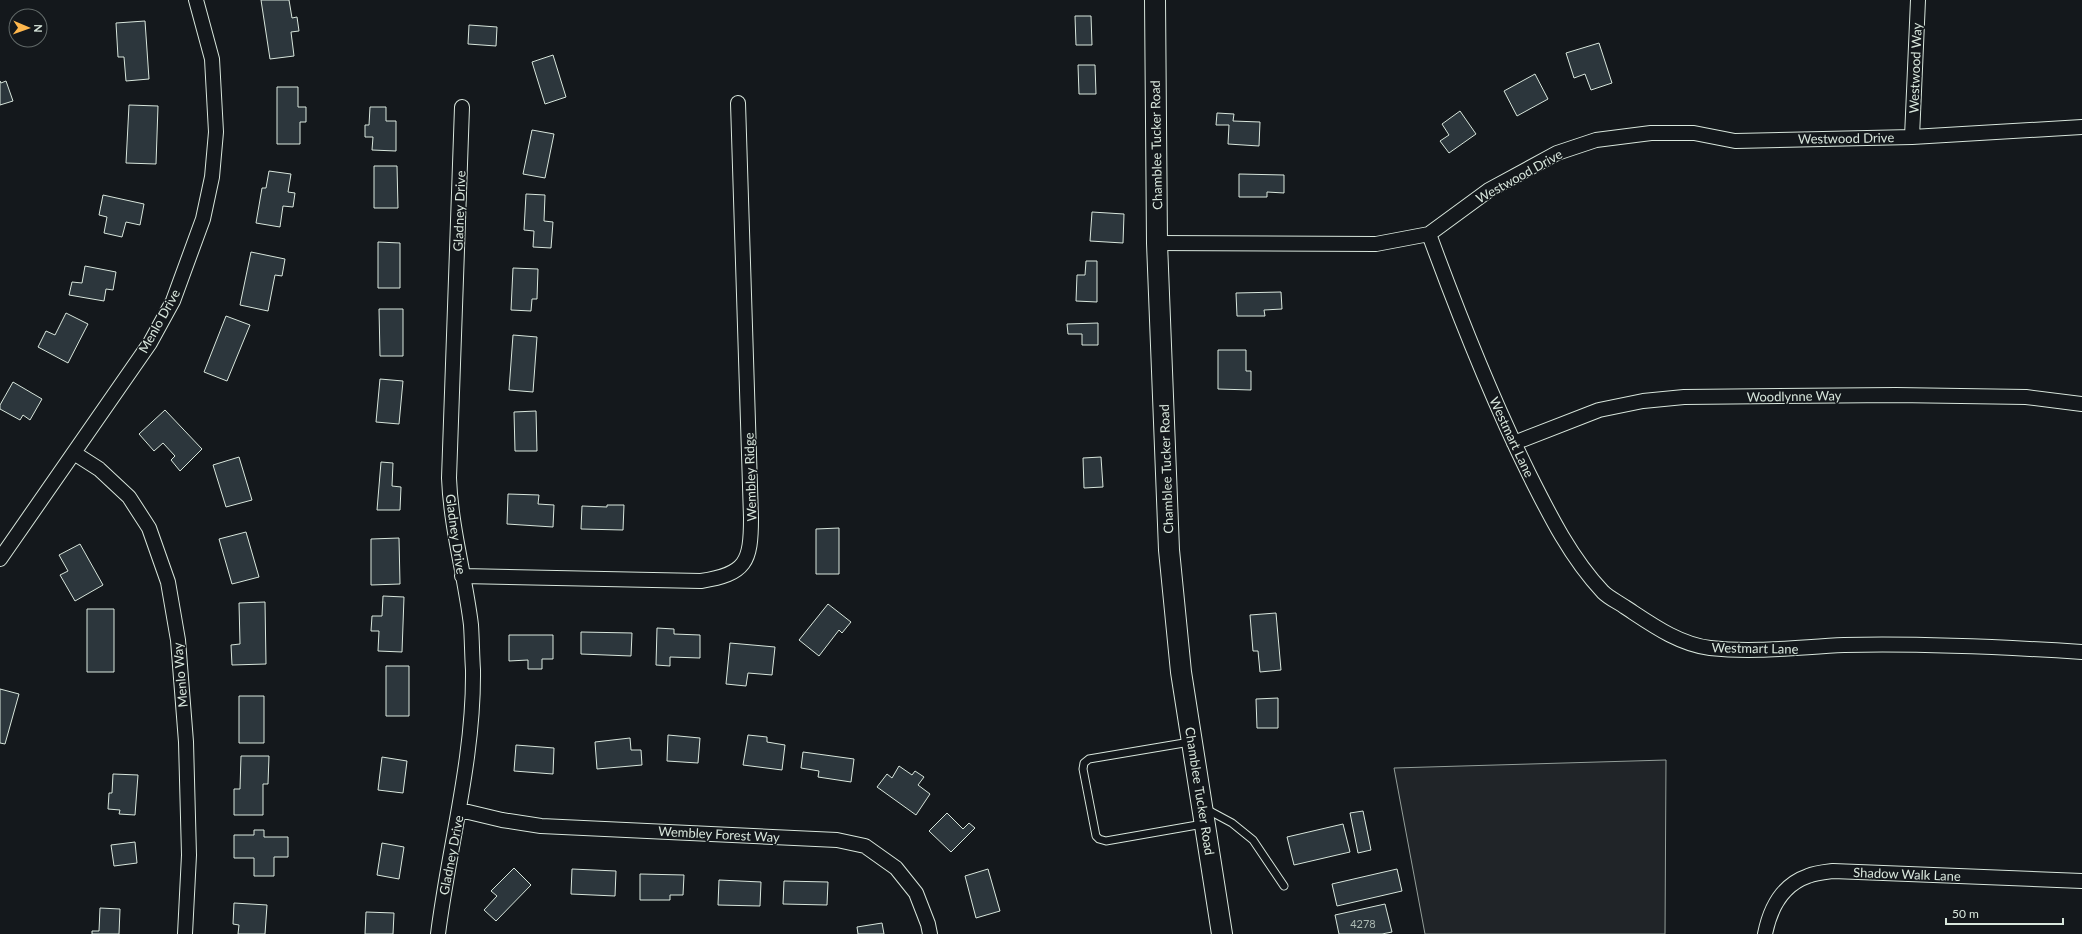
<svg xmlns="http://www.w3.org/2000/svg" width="2082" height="934" viewBox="0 0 2082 934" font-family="Lato,sans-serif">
  <rect width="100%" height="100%" fill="#14181c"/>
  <path fill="#202428" stroke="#939e99" d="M1666,760L1665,934H1425L1394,768Z"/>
  <path fill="#2c363c" stroke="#d8e6dc" d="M261,0H289L292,18L297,17L299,31L291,32L294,56L270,59Z
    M1075,16H1091L1092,45H1076Z
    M145,21L149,79L126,81L124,57H118L116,23Z
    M469,25L497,27L496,46L468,44Z
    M1599,43L1612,83L1591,90L1585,74L1574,78L1566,53Z
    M553,55L566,97L545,104L532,62Z
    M1078,65H1095L1096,94H1079Z
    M1535,74L1548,99L1517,116L1504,91Z
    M0,81L1,83L6,81L13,101L0,105Z
    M277,87H298V107H306V122H300V144H277Z
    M129,105L158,106L156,164L126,163Z
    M370,107H386V121H396V151L372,150L373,137H365V125H369Z
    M1460,111L1476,134L1449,153L1440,141L1449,135L1442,124Z
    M1217,113L1234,114L1233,121L1260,122L1259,146L1228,144L1229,125H1216Z
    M532,130L554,134L545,178L523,174Z
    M374,166H397L398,208H374Z
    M269,171L291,174L288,192L295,193L293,207L283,206L280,227L256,223L262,188H266Z
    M1239,174L1284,175V193L1267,192V197H1239Z
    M526,194L545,195L544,221L553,222L551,248L533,247L534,231L524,230Z
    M103,195L144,204L140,225L126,222L122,237L104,233L107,217L99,215Z
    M1092,212L1124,214L1123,243L1090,241Z
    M378,242L400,243V288H378Z
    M251,252L285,259L282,276L275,275L268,311L240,305Z
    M1086,261H1097V302L1076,301L1077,275H1085Z
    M85,266L116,272L113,290L106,289L104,301L69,295L72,282L82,283Z
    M513,268L538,269L537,299H532L531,311L511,310Z
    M1281,292L1282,309L1264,310L1265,316H1237L1236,293Z
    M379,309H403V356H380Z
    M66,313L88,324L68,363L38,347L46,331L55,335Z
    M226,316L250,325L227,381L204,372Z
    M1098,323V345H1082V334H1068L1067,324Z
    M513,335L537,337L533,392L509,390Z
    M1218,350H1246V371H1251V390L1218,389Z
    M380,379L403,381L399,424L376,422Z
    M13,382L42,399L30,420L23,415L20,420L0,409V405Z
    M165,410L202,449L180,471L171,460L175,456L163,443L154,451L139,434Z
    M536,411L537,451H515L514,412Z
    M239,457L252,500L226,507L213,465Z
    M1101,457L1103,487L1084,488L1083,458Z
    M381,462L393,463L392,486L401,487L400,510H377Z
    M508,494L539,495L538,504L554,505L553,527L507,524Z
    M607,505H624L623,530L581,529L582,506L607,507Z
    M839,528V574H816V529Z
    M246,532L259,577L232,584L219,539Z
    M399,538L400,584L371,585V539Z
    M80,544L103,585L75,601L60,575L68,571L59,555Z
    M383,596L404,597L402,652L378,651L379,631H371L372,616H382Z
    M265,602L266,664L232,665L231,645L240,644L239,603Z
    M828,604L851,622L842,633L839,630L819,656L799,640Z
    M87,609H114V672H87Z
    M1276,613L1281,670L1260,672L1258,651H1253L1250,615Z
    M657,628L674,629V634L700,635V658L670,657V666L656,665Z
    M581,632L632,633L631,656L581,654Z
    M509,635H553V659H542V669H528V660L509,661Z
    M730,643L775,647L772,675L748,673L746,686L726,684Z
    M386,666H409V716H386Z
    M0,689L19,694L5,744L0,743Z
    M239,696H264V743H239Z
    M1278,698V728H1257L1256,699Z
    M668,735L700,738L698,763L667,761Z
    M748,735L767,737V742L785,745L782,770L743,765Z
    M630,738L631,750H641L642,765L597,769L595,742Z
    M516,745L554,748L553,774L514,771Z
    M803,752L854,759L851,782L818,777L819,771L801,768Z
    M241,756H269L268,784H263V815H234V789H240Z
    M382,757L407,761L403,793L378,790Z
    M899,766L912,775L915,771L924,777L918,785L930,794L916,815L877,787L887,774L892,778Z
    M113,774L138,775L135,815L119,814L120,810L108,809L109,793H112Z
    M1363,811L1371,850L1358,853L1350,813Z
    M947,813L963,829L969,823L975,828L951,852L929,831Z
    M1343,824L1350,852L1294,865L1287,837Z
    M254,830H264V837H288V857H274V876H254V858H234V835H254Z
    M135,842L137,863L114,866L111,845Z
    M382,843L404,847L399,879L377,875Z
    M514,868L531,885L496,921L484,910L497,896L491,891Z
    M572,869L616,871L615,896L571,894Z
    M988,869L1000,911L976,918L965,876Z
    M1397,869L1402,891L1337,906L1332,884Z
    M640,874L684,875L683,895H670V900H640Z
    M719,880L761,882L760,906L718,905Z
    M784,881L828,882L827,905L783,904Z
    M234,903L267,905L265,934H238L239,925L233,924Z
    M1385,904L1392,932L1382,934H1339L1335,915Z
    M100,908L120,909L119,934H92V931H99Z
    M366,912L394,913L393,934H365Z
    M882,923L884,934H858L857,927Z"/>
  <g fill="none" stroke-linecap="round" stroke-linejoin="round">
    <g stroke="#d8e6dc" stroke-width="9">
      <path id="lane" d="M1190,742L1089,759L1084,763L1083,769L1096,836L1099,839L1106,841L1203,824
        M1206,809L1232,823L1253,840L1284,886"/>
    </g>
    <g stroke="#d8e6dc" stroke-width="16">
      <path id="street" d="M1912,137L1918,0
        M1429,234C1459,316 1491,397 1529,474C1550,516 1571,558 1603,592C1609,598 1618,602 1625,607C1651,624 1678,644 1710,648C1755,653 1799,647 1844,645C1924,643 2003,647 2082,652
        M1157,243L1376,244L1429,234L1489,190L1557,153L1596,140L1651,133H1694L1735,141L1912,137L2082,127
        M1514,443L1599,410L1643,401L1684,397L1896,395L2026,397L2082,404
        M74,453L99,469L129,497L149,528L168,582L178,640L186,742L189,855L185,934
        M0,559L150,343L173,301L203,219L212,177L216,132L212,59L196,0
        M462,576L701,581C746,574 751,562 751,518L738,103
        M460,810L502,820L541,826L837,840L865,846L896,868L916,893L928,924L930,934
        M438,934C449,846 474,759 473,670C472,655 472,640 471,625C465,575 451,529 449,478L462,107
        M1765,934C1770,909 1782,885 1808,876C1815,873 1825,872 1833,871L2082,881"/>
    </g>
    <g stroke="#d8e6dc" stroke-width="22">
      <path id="secondary" d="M1155,0L1157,243L1169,550L1181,672L1222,934"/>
    </g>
    <use href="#lane" stroke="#14181c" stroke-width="7"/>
    <use href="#street" stroke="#14181c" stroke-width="14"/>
    <use href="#secondary" stroke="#14181c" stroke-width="20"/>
  </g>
  <g text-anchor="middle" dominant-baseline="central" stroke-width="3" stroke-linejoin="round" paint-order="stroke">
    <g font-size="11" fill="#adbab4">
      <text x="1363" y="923">4278</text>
    </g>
    <g font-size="13" fill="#d8e6dc" stroke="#14181c">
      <text transform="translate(1915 68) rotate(-88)">Westwood Way</text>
      <text transform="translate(1846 138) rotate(-1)">Westwood Drive</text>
      <text transform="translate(1156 145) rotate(-91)">Chamblee Tucker Road</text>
      <text transform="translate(1519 176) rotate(-29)">Westwood Drive</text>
      <text transform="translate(459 211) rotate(-88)">Gladney Drive</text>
      <text transform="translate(159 321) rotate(-61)">Menlo Drive</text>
      <text transform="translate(1794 396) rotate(-1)">Woodlynne Way</text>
      <text transform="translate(1512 437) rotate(65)">Westmart Lane</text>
      <text transform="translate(1166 469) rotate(-92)">Chamblee Tucker Road</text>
      <text transform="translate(750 477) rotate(-92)">Wembley Ridge</text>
      <text transform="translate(456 534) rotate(82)">Gladney Drive</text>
      <text transform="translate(1755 648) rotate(1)">Westmart Lane</text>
      <text transform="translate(180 675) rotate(-95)">Menlo Way</text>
      <text transform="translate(1200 791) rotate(81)">Chamblee Tucker Road</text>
      <text transform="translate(719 834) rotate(3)">Wembley Forest Way</text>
      <text transform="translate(451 855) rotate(-79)">Gladney Drive</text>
      <text transform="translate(1907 874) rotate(2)">Shadow Walk Lane</text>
    </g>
  </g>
  <g transform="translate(28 28) rotate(92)"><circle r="19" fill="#14181c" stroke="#626a69"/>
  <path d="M0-3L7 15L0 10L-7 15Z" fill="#ffb74d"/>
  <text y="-6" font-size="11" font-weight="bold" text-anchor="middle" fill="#d8e6dc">N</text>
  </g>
  <path d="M1946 918v6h117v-6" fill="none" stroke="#d8e6dc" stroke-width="2"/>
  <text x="1952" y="918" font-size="12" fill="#d8e6dc" stroke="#14181c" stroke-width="3" paint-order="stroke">50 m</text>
</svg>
